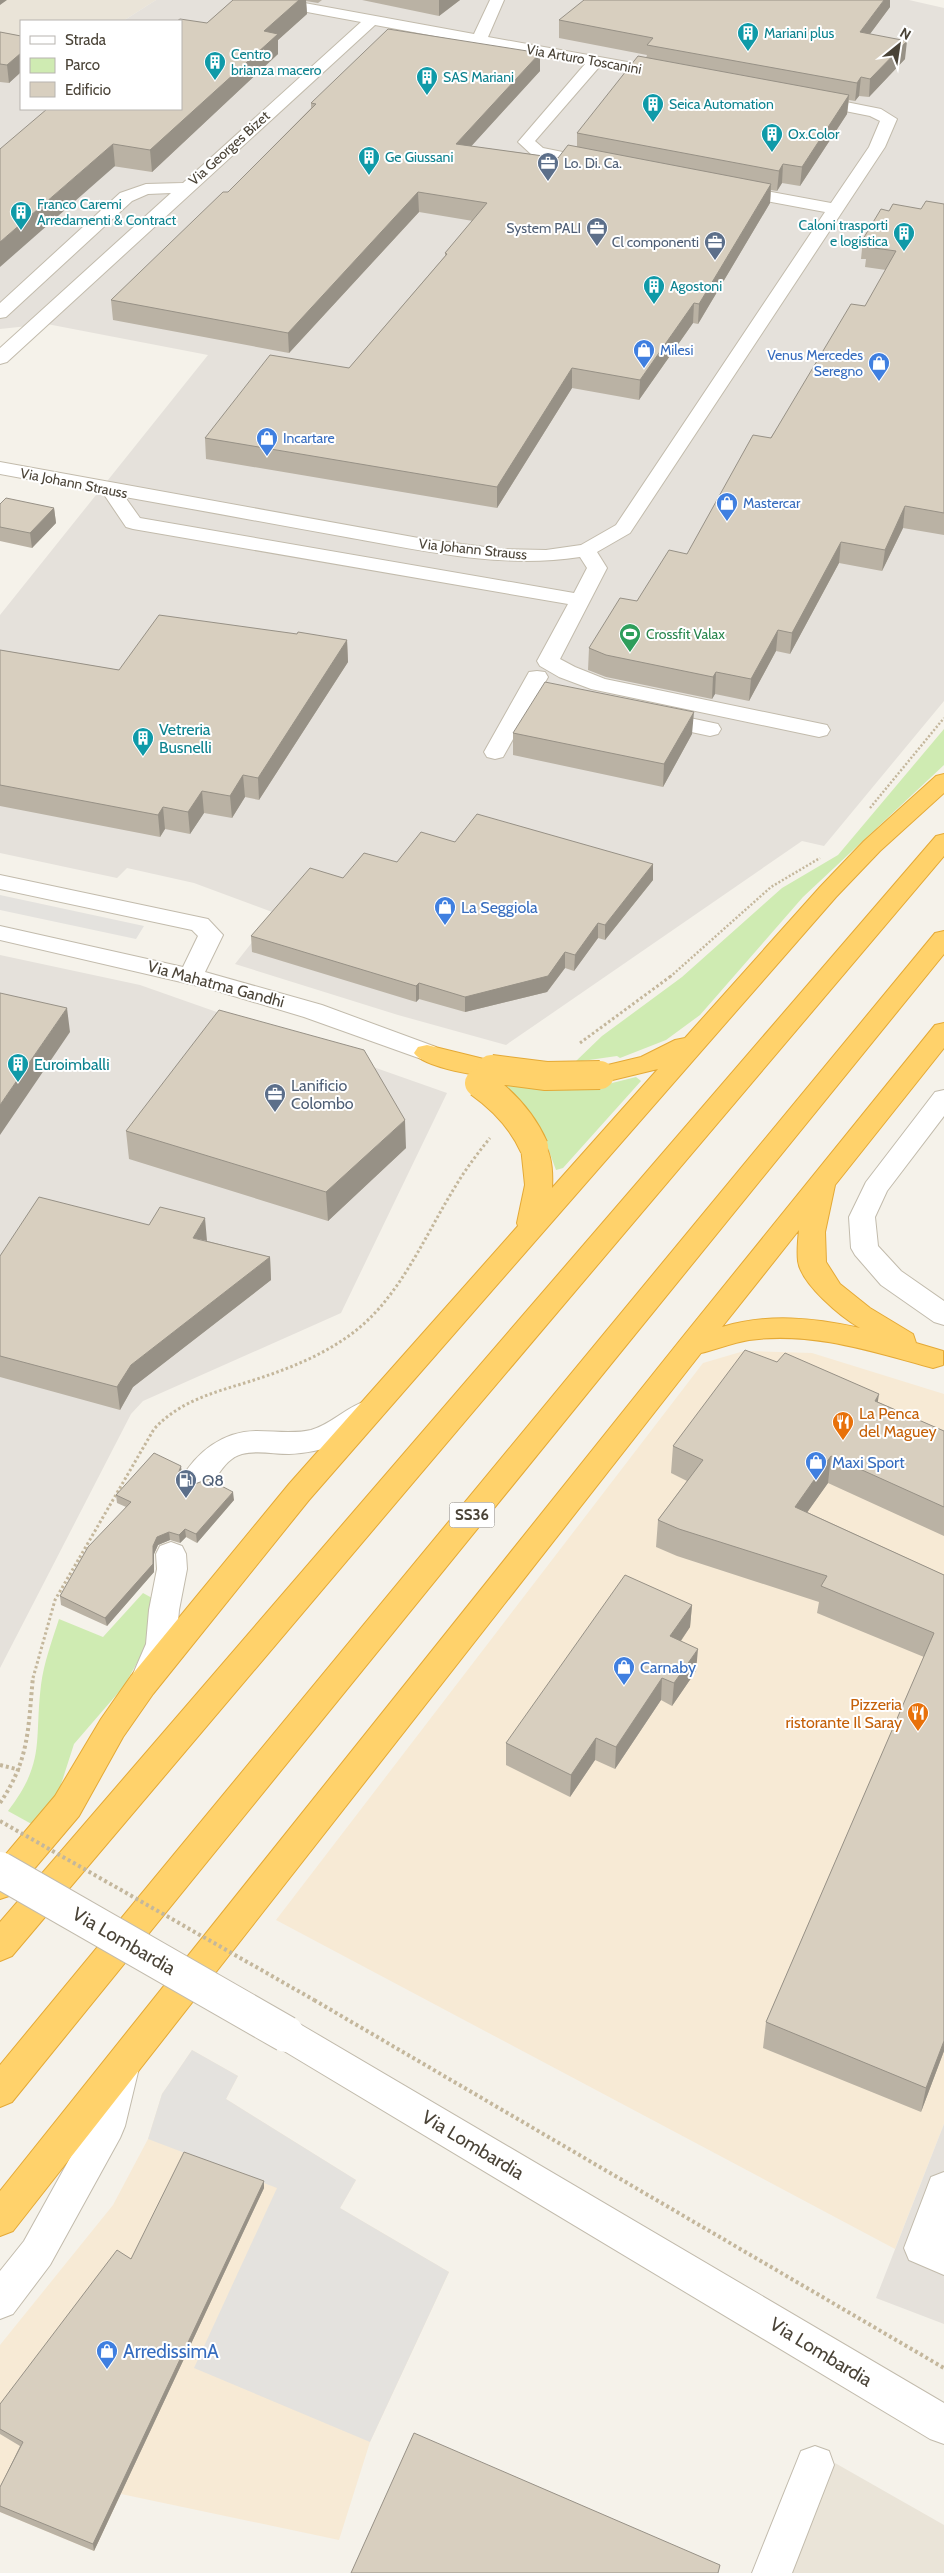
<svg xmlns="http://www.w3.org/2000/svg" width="944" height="2573" viewBox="0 0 944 2573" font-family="Cabin,sans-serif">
  <rect width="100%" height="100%" fill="#f5f2ea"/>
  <path fill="#eae4d8" d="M0,0H156L123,21H21V50L0,47Z
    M835,2463L944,2525V2573H790Z"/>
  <path fill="#f7ead5" d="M744,1351L812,1353L944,1394V2124L895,2249L276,1920L703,1363Z
    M192,2050L238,2076L226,2099L356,2180L340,2208L449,2272L370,2442L339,2540L121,2494L94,2551L0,2512V2345L113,2205L148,2139L162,2094Z"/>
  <path fill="#e5e1db" d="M156,0H909L944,8V701L824,846L802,841L506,1045L398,1015L235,964L275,913L194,883L127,868L117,878L0,853V615L208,355L47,324L0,329V47L21,50V109H181V21H123Z
    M0,955L140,985L447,1093L341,1313L143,1401L131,1414L0,1668Z
    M944,2124V2324L876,2298Z"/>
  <path fill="#cfebb2" d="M944,729V765L803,897L700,1015L666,1040L620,1058L617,1056L575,1062L602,1036L682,977L782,888L838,855Z
    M636,1077L641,1081L563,1168L556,1170C541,1129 538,1116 504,1086V1084L604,1085Z
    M143,1593L152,1598L147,1645L124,1686L74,1744L55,1803L37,1827L8,1811C46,1761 34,1742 41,1685C44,1662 52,1641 59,1619L103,1637Z"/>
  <path fill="#e4e2de" d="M0,895L144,926L136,939L0,910Z
    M192,2050L238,2076L226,2099L356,2180L340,2208L449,2272L370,2442L194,2368L277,2188L148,2139L162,2094Z"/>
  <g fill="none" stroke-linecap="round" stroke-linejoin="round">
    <g stroke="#c2bbac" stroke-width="2">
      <path id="minor" d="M257,0H288L474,34L490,0H504L488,37L666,69L674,74L666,79L600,66L535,141L543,148L602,160L604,164L602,168L596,169L532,155L518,142L585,64L375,25L7,362L0,364V348L171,193L148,194L132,201L6,317L0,318V303L120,193L146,184L183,183L361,22L264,4Z
        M811,95L881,109L897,119L885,147L630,533L597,552L607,568L560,659L575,667L605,679L827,725L830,730L827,735L819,737L591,689L559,677L540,666L537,661L568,604L133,529L126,527L103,493L0,474V462L424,539L500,549L546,550L581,545L616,525L825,212L728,194L726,190L728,186L734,185L831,203L869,147L880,121L870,116L805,103L803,100L805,97ZM125,497C199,510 273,524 346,537C424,551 502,569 580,557L587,568L574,593L140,518Z
        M537,671L545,672L548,677L542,688L581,696L584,701L581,706L573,708L535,700L503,757L495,759L487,757L484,752L529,672Z
        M657,711L718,724L721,729L718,734L710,736L649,723L646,718L649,713Z
        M0,875L208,919L223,935L205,972L322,1005L436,1047L440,1053L436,1059L427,1061L304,1017L207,988L0,940V926L183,967L198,936L192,930L0,889Z
        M944,1090V1116L887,1191L875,1217L878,1246L901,1271L944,1301V1325L934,1322L881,1285L855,1255L851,1248L849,1217L866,1182L935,1092Z
        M366,1401L376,1405L380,1412C365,1440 319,1453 289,1454C274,1454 257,1450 242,1454C216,1461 216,1499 185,1489L180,1481C196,1452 223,1431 257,1431C275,1431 294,1434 311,1430C332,1424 346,1407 366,1401Z
        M171,1542L182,1546L186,1554L187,1569L179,1610L176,1644L160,1683L149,1687L138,1683L133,1674L146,1644L149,1610L157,1569L156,1554L160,1546Z
        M286,2018L298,2023L944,2403V2444L930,2439L274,2045L269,2034L274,2023Z
        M121,2052L133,2057L139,2068L125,2126L120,2138L50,2265L13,2314L0,2319V2271L24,2241L90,2122L103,2068L109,2057Z
        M944,2172V2275L909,2260L904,2248L931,2177Z
        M815,2446L829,2451L834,2465L792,2573H752L801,2451Z"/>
    </g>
    <g stroke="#e4a936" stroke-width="2">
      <path id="highway" d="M944,774V793L880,851L836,897L309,1500L153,1694L123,1737L79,1816L12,1895L0,1899V1861L55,1796L101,1719L131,1676L289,1484L518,1226L517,1223L525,1185L521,1147L525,1141L534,1138L543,1141C552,1154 553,1172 552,1188L658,1069L600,1083L591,1081L587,1075L591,1069L641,1057L675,1040L685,1038L820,887L864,841L936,776Z
        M944,834V856L12,1956L0,1961V1922L936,836Z
        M944,931V954L12,2102L0,2107V2065L935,933Z
        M944,1023V1048L835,1185L825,1232L826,1262L840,1284L870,1308L913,1334L916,1343L943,1351V1365L933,1368C873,1352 812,1331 749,1340C732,1343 717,1349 701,1353L13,2231L0,2236V2191L681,1339L935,1025ZM799,1230C798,1239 797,1251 798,1261C801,1284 841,1317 860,1328C814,1318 768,1313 722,1327Z
        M427,1045L500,1063L504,1069L500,1075C484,1079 423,1067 414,1053L418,1047Z"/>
    </g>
    <path stroke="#c4b79c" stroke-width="2.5" stroke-dasharray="2 2" stroke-linecap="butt" d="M870,808L944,718
      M670,977L771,887L820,858"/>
    <path stroke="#c4b79c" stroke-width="3" stroke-dasharray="2.5 2.5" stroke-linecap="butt" d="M580,1043L671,976
      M33,1678L55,1600L154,1429C182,1399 217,1392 254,1380C288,1369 321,1356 350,1335C399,1300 424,1237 455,1187C465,1170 477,1154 490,1138"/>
    <path stroke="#c4b79c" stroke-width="4" stroke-dasharray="3 3" stroke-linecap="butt" d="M0,1765L20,1770
      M0,1803C30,1759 28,1727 33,1677
      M314,2000L944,2368"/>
    <use href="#minor" fill="#fff" fill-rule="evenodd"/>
    <use href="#highway" fill="#ffd26b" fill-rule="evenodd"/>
    <g stroke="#c2bbac" stroke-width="38" stroke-linecap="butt">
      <path id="minor-bridge" d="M0,1870L286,2034"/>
    </g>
    <g stroke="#e4a936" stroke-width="30" stroke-linecap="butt">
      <path id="highway-bridge" d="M491,1069L546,1076L600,1075
        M479,1083C503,1100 522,1120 534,1147"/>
    </g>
    <path stroke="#c4b79c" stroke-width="4" stroke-dasharray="3 3" stroke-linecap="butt" d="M0,1821L314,2000"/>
    <use href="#minor-bridge" stroke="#fff" stroke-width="36"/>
    <use href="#highway-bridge" stroke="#ffd26b" stroke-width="28"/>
  </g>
  <path fill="#bab2a4" d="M233,0H322L318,3L306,1L307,14L278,40V54L152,172L0,149L181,109L207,23Z
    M362,0H460L439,16Z
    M890,7L870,34L905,59L869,97L859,96L855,101L849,100L847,114L800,186L782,183L777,191L771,190L770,203L698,324L693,323L639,400L572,388L497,508L206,459L205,438L349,368L445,256V253L473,221L419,212L289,353L113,320L111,300L228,192L311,108V103L540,53V71L471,146L558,158L577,146V133L646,58L647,55L559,38V20Z
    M0,32L21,36V72L9,83L0,82Z
    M944,204V535L903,528L882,571L839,563L790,654L776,651L749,701L715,694L712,699L606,677L588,670L589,648L637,601L687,554L865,306L886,270L865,267L866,259H861L863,239L889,211L921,209Z
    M0,504L54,508L56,523L32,548L0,541Z
    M297,634L347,640L348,662L259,800L245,797L232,818L204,813L190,834L165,829L160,837L0,806V650L119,670Z
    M513,733L692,734L663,787L513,755Z
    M455,842L653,864V880L605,940L598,938L574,971L565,968L547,992L465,1012L419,999L416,1002L252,952L251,936L397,862Z
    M126,1131L406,1148L328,1221L129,1159Z
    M207,1241L270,1257L271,1280L133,1387L120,1410L0,1377V1256Z
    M878,1402L944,1431V1536L828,1483L807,1512L944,1575V2051L921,2112L763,2048L766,2022L924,1657L817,1613L819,1602L677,1556L656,1547L658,1520L687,1481L671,1473L673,1446Z
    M182,1474L180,1478L184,1483L234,1500L197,1543L186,1537L180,1543L170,1540L158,1545L154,1554V1572L107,1626L61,1605L60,1596L126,1507L117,1503L116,1495Z
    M692,1605L690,1627L681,1641L696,1671L672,1706L661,1700L615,1769L595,1760L570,1797L506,1765V1743Z
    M264,2181V2188L94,2551L0,2512V2487L20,2446L0,2434V2404L131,2259Z"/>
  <path fill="#979186" d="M0,0H7L0,5Z
    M299,0H306L307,14L278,40V54L152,172L150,150L264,31Z
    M439,0H460L439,16Z
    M884,0H890V7L858,50L860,32Z
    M907,41L905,59L869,97L870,79Z
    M21,53V72L9,83L7,65Z
    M540,53V71L456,163V144Z
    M861,77L859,96L855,101L857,83Z
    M849,95L847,114L800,186L802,167Z
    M113,144L115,166L0,267V242Z
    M783,164L782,183L777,191L779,171Z
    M771,184L770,203L698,324L699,304Z
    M418,192L419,212L289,353L288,333Z
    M694,303L693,323L639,400L640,380Z
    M572,368V388L497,508V487Z
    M905,506L903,528L882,571L885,550Z
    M54,508L56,523L32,548L30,533Z
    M841,542L839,563L790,654L792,633Z
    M778,630L776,651L749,701L751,679Z
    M347,640L348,662L259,800L258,778Z
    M716,672L715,694L712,699L713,677Z
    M694,712L692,734L663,787L664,764Z
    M243,775L245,797L232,818L230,796Z
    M202,791L204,813L190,834L188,812Z
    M163,807L165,829L160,837L158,815Z
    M653,864V880L605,940V925Z
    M598,923V938L574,971L575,955Z
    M565,952V968L547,992L465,1012V997Z
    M419,983V999L416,1002V986Z
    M67,1008L70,1032L0,1135V1105Z
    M405,1120L406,1148L328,1221L326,1192Z
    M205,1218L207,1241L193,1238Z
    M270,1257L271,1280L133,1387L120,1410L117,1387L131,1365Z
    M879,1394L875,1421V1401Z
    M831,1456L828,1483L792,1534L795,1507Z
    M181,1466L182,1474L178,1482V1474Z
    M233,1492L234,1500L197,1543L196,1534Z
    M185,1529L186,1537L180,1543L179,1535Z
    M169,1532L170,1540L158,1545L154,1554V1572L107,1626L105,1618L153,1546L157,1537Z
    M692,1605L690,1627L669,1658L670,1636Z
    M698,1649L696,1671L672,1706L674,1683Z
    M662,1678L661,1700L615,1769L616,1747Z
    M596,1738L595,1760L570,1797L571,1775Z
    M944,2041V2051L921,2112L926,2088Z
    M264,2181V2188L94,2551L93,2544Z"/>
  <path fill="#d8cfbf" stroke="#979186" d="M233,0H299L264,31L278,34L150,150L113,144L0,242V149L47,109H181V21H177L180,19L207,23Z
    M584,0H884L860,32L907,41L870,79L861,77L857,83L647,45L653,38L559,20Z
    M388,29L540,53L456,144L558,158L568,145L771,184L699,304L694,303L640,380L572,368L497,487L205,438L270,355L349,368L447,254L445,253L487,203L418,192L288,333L111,300L223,192H228L316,104L311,103Z
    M0,32L21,36V53L7,65L0,64Z
    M638,56L849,95L802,167L783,164L779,171L577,133Z
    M926,201L944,204V513L905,506L885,550L841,542L792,633L778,630L751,679L716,672L713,677L606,655L589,648L620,598L637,601L669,550L687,554L753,435L771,438L851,304L865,306L896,251L867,247L871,240L863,239L881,209L889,211L893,204L921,209Z
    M6,498L54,508L30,533L0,527V504Z
    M159,615L297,634L298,632L347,640L258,778L243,775L230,796L202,791L188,812L163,807L158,815L0,785V650L119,670Z
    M545,682L694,712L664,764L513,733Z
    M477,814L653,864L605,925L598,923L575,955L565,952L548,976L465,997L419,983L416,986L251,936L310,868L343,878L364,853L397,862L421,832L455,842Z
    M0,993L67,1008L0,1105Z
    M219,1010L364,1050L405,1120L326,1192L126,1131Z
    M39,1197L149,1225L160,1207L205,1218L193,1238L270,1257L131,1365L117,1387L0,1356V1256Z
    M745,1350L777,1362L785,1353L879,1394L875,1401L944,1431V1507L831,1456L795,1507L944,1575V2041L926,2088L766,2022L934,1633L821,1586L827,1576L679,1529L658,1520L703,1460L673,1446Z
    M154,1453L181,1466L178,1474L184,1483L195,1484L208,1479L233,1492L196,1534L185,1529L179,1535L169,1532L157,1537L153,1546V1564L105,1618L60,1596L88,1547L131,1502L116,1495Z
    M625,1575L692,1605L670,1636L698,1649L674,1683L662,1678L616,1747L596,1738L571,1775L506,1743Z
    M184,2152L264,2181L93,2544L0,2506V2487L23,2442L0,2429V2404L117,2250L131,2259Z
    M414,2433L720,2565L718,2573H351Z"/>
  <defs>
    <g id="building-pin" transform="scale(1.125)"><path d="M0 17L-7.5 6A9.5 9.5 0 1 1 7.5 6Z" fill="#0f9aa8" stroke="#fff"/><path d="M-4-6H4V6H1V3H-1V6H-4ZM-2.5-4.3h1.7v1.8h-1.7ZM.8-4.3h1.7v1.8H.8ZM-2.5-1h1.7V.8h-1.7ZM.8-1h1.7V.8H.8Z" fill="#fff"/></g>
    <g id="office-pin" transform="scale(1.125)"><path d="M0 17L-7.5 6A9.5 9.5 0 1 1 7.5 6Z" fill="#5c6f8a" stroke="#fff"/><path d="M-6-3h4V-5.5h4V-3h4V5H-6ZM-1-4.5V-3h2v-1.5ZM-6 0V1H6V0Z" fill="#fff"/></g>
    <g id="shop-pin" transform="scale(1.125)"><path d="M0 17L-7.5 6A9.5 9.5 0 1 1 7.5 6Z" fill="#3f7fe0" stroke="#fff"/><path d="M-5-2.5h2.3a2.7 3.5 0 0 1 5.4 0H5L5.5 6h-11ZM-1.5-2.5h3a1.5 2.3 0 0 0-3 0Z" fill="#fff"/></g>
    <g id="stadium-pin" transform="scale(1.125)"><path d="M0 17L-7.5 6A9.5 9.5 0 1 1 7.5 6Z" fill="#2e9e5b" stroke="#fff"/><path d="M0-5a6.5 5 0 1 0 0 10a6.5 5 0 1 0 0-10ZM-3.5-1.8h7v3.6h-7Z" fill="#fff"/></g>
    <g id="restaurant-pin" transform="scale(1.125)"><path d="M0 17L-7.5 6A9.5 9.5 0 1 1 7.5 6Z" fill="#e8710a" stroke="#fff"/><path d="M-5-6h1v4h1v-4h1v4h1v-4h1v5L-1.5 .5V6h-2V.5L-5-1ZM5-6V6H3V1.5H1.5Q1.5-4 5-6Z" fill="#fff"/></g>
    <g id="fuel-pin" transform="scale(1.125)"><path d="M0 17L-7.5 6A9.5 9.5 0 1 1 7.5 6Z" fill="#5c6f8a" stroke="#fff"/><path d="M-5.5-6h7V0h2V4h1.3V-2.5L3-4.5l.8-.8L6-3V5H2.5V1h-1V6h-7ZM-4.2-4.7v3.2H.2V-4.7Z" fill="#fff"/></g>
  </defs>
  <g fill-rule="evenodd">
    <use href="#building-pin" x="748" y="33"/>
    <use href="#building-pin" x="215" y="62"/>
    <use href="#building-pin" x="427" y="77"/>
    <use href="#building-pin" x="653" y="104"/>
    <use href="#building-pin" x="772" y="134"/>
    <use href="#building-pin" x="369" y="157"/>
    <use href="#office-pin" x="548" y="163"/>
    <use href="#building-pin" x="21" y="212"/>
    <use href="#office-pin" x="597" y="228"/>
    <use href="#building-pin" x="904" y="233"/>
    <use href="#office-pin" x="715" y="242"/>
    <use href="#building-pin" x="654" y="286"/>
    <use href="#shop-pin" x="644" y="350"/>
    <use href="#shop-pin" x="879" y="363"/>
    <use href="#shop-pin" x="267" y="438"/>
    <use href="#shop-pin" x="727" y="503"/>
    <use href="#stadium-pin" x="630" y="634"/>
    <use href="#building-pin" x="143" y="738"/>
    <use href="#shop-pin" x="445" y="907"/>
    <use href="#building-pin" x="18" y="1064"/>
    <use href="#office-pin" x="275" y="1094"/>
    <use href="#restaurant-pin" x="843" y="1422"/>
    <use href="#shop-pin" x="816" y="1462"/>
    <use href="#fuel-pin" x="186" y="1480"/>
    <use href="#shop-pin" x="624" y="1667"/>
    <use href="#restaurant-pin" x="918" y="1713"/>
    <use href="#shop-pin" x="107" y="2351"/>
  </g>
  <g text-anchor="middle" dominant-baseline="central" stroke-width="4" stroke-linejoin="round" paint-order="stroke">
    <g font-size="14" fill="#0d838f" stroke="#fff" text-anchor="start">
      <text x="764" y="33">Mariani plus</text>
      <text x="231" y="54">Centro<tspan x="231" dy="16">brianza macero</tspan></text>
      <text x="443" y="77">SAS Mariani</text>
      <text x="669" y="104">Seica Automation</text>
      <text x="788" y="134">Ox.Color</text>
      <text x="385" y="157">Ge Giussani</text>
      <text x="37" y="204">Franco Caremi<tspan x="37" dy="16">Arredamenti &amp; Contract</tspan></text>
      <text x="888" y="225" text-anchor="end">Caloni trasporti<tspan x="888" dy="16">e logistica</tspan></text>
      <text x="670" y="286">Agostoni</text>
    </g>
    <g font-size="14" fill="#4a4337" stroke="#fff">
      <text transform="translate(584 59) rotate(10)">Via Arturo Toscanini</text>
      <text transform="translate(229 148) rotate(-42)">Via Georges Bizet</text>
      <text transform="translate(74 483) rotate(11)">Via Johann Strauss</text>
      <text transform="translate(473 549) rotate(6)">Via Johann Strauss</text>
    </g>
    <g font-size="14" fill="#4e5e75" stroke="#fff" text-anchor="end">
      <text x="564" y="163" text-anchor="start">Lo. Di. Ca.</text>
      <text x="581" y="228">System PALI</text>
      <text x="699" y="242">Cl componenti</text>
    </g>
    <g font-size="14" fill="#366cbe" stroke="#fff" text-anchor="start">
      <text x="660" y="350">Milesi</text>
      <text x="863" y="355" text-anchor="end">Venus Mercedes<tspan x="863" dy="16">Seregno</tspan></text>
      <text x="283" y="438">Incartare</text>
      <text x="743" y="503">Mastercar</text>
    </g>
    <g font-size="14" fill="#27864d" stroke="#fff" text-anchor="start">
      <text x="646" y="634">Crossfit Valax</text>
    </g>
    <rect fill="#fff" stroke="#807b73" stroke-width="1" x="449.5" y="1502.5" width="45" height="25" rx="4"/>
    <g font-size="15" font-weight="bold" fill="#4a4337">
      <text x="472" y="1515">SS36</text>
    </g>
    <g font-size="16" fill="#0d838f" stroke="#fff" text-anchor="start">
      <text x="159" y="729">Vetreria<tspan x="159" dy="18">Busnelli</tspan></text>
      <text x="34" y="1064">Euroimballi</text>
    </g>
    <g font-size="16" fill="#366cbe" stroke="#fff" text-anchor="start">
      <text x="461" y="907">La Seggiola</text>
      <text x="832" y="1462">Maxi Sport</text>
      <text x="640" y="1667">Carnaby</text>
    </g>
    <g font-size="16" fill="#4a4337" stroke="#fff">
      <text transform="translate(216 984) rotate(15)">Via Mahatma Gandhi</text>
    </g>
    <g font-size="16" fill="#4e5e75" stroke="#fff" text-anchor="start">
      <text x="291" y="1085">Lanificio<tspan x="291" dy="18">Colombo</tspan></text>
      <text x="202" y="1480">Q8</text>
    </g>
    <g font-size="16" fill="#c56008" stroke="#fff" text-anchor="start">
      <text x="859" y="1413">La Penca<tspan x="859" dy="18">del Maguey</tspan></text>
      <text x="902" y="1704" text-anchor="end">Pizzeria<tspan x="902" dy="18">ristorante Il Saray</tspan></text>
    </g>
    <g font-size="19" fill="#4a4337" stroke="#fff">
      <text transform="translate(124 1941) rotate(30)">Via Lombardia</text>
      <text transform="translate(473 2145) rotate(31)">Via Lombardia</text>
      <text transform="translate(821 2352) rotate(31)">Via Lombardia</text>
    </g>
    <g font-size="19" fill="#366cbe" stroke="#fff" text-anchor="start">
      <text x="123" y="2351">ArredissimA</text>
    </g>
  </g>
  <rect x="20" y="20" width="162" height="90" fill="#ffffff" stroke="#b7b4af"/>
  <rect x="30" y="36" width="25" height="8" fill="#ffffff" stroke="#b7b4af"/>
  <text x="65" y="45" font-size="15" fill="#4a4337">Strada</text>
  <rect x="30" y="58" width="25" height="15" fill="#cfebb2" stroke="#b7b4af"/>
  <text x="65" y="70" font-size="15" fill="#4a4337">Parco</text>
  <rect x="30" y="82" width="25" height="15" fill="#d8cfbf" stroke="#b7b4af"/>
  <text x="65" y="95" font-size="15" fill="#4a4337">Edificio</text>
  <g transform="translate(899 45) rotate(30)" stroke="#ffffff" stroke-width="4" paint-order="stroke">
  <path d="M0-4L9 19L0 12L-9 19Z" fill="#4a4337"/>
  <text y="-8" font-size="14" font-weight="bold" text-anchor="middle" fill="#4a4337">N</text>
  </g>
</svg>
